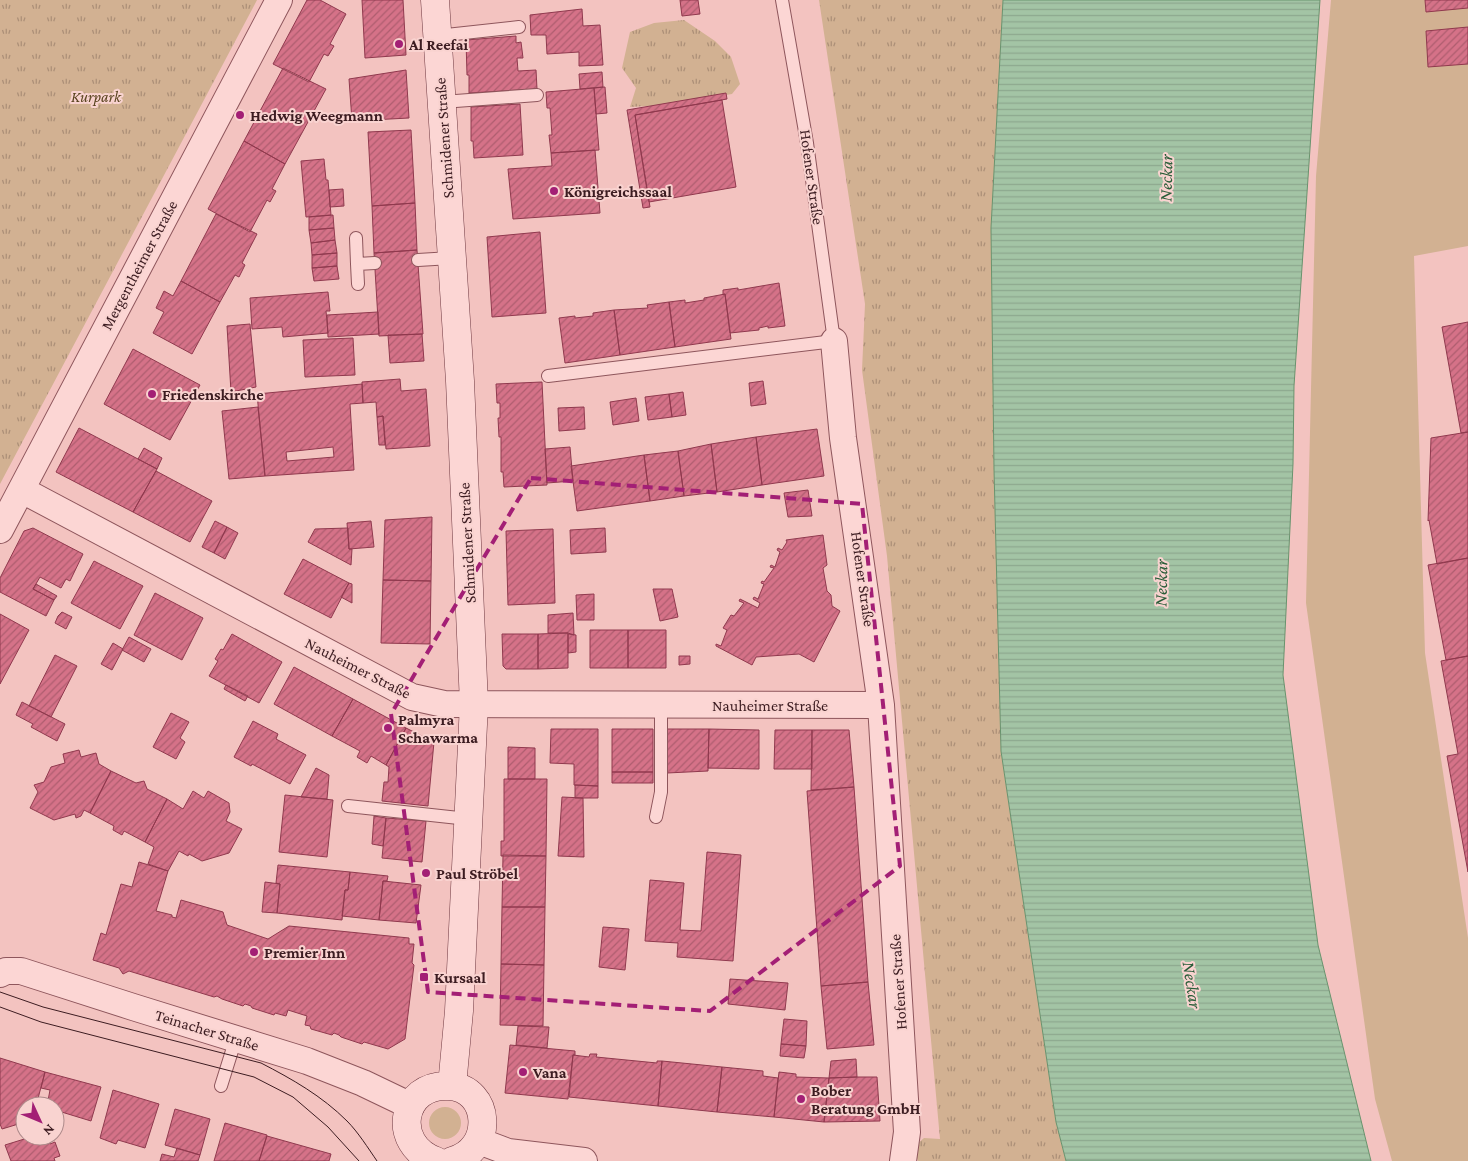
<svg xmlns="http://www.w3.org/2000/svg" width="1468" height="1161" viewBox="0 0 1468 1161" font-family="'Crimson Pro',serif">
  <defs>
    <pattern id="park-tufts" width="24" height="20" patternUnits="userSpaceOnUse" patternTransform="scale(1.25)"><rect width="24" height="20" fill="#d2b192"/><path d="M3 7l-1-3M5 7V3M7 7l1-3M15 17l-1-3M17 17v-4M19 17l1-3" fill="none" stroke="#ac8f77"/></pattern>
    <pattern id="water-rules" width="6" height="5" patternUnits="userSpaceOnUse" patternTransform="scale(1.25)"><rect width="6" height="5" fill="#a3c4a5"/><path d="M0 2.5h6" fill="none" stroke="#8da88e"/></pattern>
    <pattern id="building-hatch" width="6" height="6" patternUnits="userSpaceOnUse" patternTransform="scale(1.25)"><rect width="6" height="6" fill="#d57288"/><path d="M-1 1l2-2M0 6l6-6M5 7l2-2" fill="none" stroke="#ae5d6f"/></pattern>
  </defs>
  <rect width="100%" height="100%" fill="#f3c3c0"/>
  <path fill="#d2b192" d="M1331,0H1468V246L1414,256L1425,653L1468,938V1161H1392L1375,1099L1306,603L1316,176Z
    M429 1123a16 16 0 1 1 32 0a16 16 0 1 1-32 0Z"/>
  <path fill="url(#park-tufts)" d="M0,0H257L0,484Z
    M819,0H1003L991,228L994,469L1001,751L1056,1122L1066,1161H918L916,1155L917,1144L924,1138L940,1139L887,556L862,370L865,304Z
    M684,20L715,41L731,57L740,84L732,94L666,105L630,107L636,88L622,68L630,32L654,23Z"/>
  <path fill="url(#water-rules)" stroke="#69936e" d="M1003,0H1320L1294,386L1293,464L1283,675L1318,945L1371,1161H1066L1056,1122L1001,751L994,469L991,228Z"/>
  <path fill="url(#building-hatch)" stroke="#90394e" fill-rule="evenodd" d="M307,0H320L346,14L330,44L334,46L328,56L324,54L309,82L273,64Z
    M362,0H403L406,55L365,58Z
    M680,0H698L700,14L682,16Z
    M1425,0H1468V8L1426,12Z
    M582,9L583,26L600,25L603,65L579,66V52L547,54L546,35H531L530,15Z
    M1468,27V64L1428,67L1426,31Z
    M516,36V43L521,42L523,58H517L518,71L536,70L537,89L469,93V75H467L466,40Z
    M283,68L326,89L285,164L244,141Z
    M406,70L409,118L352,121L349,79Z
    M602,72L603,87L580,89L579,74Z
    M605,87L607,113L596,114L594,88Z
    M594,88L599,150L551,153L549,135H552L550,108H547L546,92Z
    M726,93L727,99L635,115L650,207L643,208L627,110Z
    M722,100L736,187L649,202L635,115Z
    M520,104L523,155L474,158L473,141H471V107Z
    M411,130L415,203L372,206L368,132Z
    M244,141L285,164L272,189L276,191L270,202L267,200L250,232L208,209Z
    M595,150L600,213L513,219L508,169L552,166L551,153Z
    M324,159L326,180H328L331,215L306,217L301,161Z
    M343,189L344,206L330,207L329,190Z
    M415,203L417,250L374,253L372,206Z
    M216,214L257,234L242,263L245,265L239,277L235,275L220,302L181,281Z
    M333,215L334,228L309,230V217Z
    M334,228L335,240L311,243L309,230Z
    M540,232L546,313L492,317L487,237Z
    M335,240L337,253L312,255L311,243Z
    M417,250L423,334L379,336L374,253Z
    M337,253V266L312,268V255Z
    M337,266L339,279L314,281L312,268Z
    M181,281L220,302L192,354L153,333L164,312L156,308L164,291L173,296Z
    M779,283L785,326L768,328V326L759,328V330L730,333L725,294L723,295V290L738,288V290Z
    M328,292L330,311H326L328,333L283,337L282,327L252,329L250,298Z
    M725,294L731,339L675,347L669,302L685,300V303L704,300V298Z
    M669,302L675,347L620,355L614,310L648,308L647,305Z
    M614,310L620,355L565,363L559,318L575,316V318L593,316V313Z
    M378,312L379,334L328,337L327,315Z
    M1468,322V432L1461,433L1442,327Z
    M250,324L256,387L231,392L227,326Z
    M422,334L424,361L390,363L388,335Z
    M353,338L355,375L305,377L303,340Z
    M133,349L200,385L170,440L104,404Z
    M400,379L401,391L426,389L430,446L386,449L383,416L377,417L376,402L363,403L362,382Z
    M763,381L766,404L751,406L749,383Z
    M542,382L547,485L504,487L503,472H501V437H499L498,418H500V403H497L496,384Z
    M362,384L363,403L350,404L354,470L265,476L257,394ZM333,447L334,457L287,461L286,452Z
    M683,392L686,415L672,417L669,394Z
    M669,394L672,417L648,420L645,397Z
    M636,398L639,421L613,425L610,402Z
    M258,407L265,476L229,479L222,411Z
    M584,407L585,429L559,431L558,408Z
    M383,416L385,445H379L377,417Z
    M79,428L157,469L133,512L56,472Z
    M817,429L824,476L762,485L756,437Z
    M1468,432V558L1437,564L1429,520L1428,521L1431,438Z
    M756,437L762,485L717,492L711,444Z
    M711,444L717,492L684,496L678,451Z
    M570,447L573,481L547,483L545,449Z
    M144,448L162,458L157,469L138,459Z
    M678,451L684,496L650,501L644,455Z
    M644,455L650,501L577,511L571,466Z
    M156,471L212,501L190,542L133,512Z
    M808,490L812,516L788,517L784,493Z
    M432,517L431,581L383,580L385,520Z
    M215,521L227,527L214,553L202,547Z
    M371,521L374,547L349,549L347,523Z
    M227,527L238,533L225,559L214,553Z
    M33,528L83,554L70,581L66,579L61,588L40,577L33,589L54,600L46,616L0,592V578L24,531Z
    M348,528L349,549H352L351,565L308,542L315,529Z
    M605,528L606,552L571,554L570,530Z
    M553,529L555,603L508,605L506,531Z
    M823,535L827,565L823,568L827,591L831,595L832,606L840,611L814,662L799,654L756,657L752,665L716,646V644L721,646L727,630L723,628L731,615L734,616L744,603L739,601L740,599L758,608L760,603L753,599L754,597L758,599L764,584L761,583L762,581L764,582L774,568L770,567L771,565L775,567L780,552L777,550L778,548L782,550L787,542L786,540Z
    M1468,558V656L1446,660L1428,565Z
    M303,559L349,583L331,618L284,594Z
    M94,561L143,586L120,629L71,603Z
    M383,580L431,581L430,644L381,643Z
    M349,583L352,584V603L341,597Z
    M36,584L57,596L54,600L33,589Z
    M653,589H672L678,617L660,621Z
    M155,593L203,618L182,660L134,635Z
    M594,594V620H577L576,595Z
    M62,612L72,617L66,629L55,623L58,616Z
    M573,613L574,635L568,633H548V615Z
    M0,614L29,630L0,684Z
    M590,630H628V668H590Z
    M628,630H666V668H628Z
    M568,633V668L538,669V634Z
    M232,634L282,662L259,703L209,676L218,661L215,659L221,649L223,650Z
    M502,634H538V669H506L503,666Z
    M568,634L576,635V652L568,653Z
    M129,637L151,649L144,662L122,650Z
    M113,643L123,649L112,670L101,664Z
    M55,655L77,666L51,717L29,706Z
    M679,656H690V664L679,665Z
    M1468,656V872L1447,756L1458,754L1441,661Z
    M294,667L353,699L332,736L274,704Z
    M226,685L248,696L245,701L224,689Z
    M353,699L406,728L386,765L371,756L367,763L357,757L360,751L332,736Z
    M22,702L65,724L57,741L31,727L33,724L16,715Z
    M171,713L189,722L180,738L185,742L176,759L153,747Z
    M253,721L278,734L276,739L306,755L290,784L252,764L251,766L234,757Z
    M406,728L434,742L428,806L382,801L384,782H388L389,767L386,765Z
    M551,729H598V786L574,785V764L550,763Z
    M612,729H653V772H612Z
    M667,729H709L708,771L667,773Z
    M709,729L759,730V769L708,768Z
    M775,730H812V769H774Z
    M812,730H849L854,787L811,790Z
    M508,747L535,748V779H508Z
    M79,750L81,757L96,753L99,764L111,771L90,813L84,810L81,816L76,818L75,814L54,820L30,808L38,792L34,785L44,782L51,767L65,763L63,754Z
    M316,768L329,775L327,799L301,797Z
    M111,771L136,783L144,781L147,789L167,799L145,842L124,831L122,835L113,830L114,826L90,813Z
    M612,772H653V783H612Z
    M504,779H547L546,856H501V841H504Z
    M575,785L598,786V798H575Z
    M854,787L868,982L821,986L807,791Z
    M193,791L204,798L208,791L229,803L230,812L226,821L242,829L229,853L202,861L189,854L188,856L179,851L168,871L148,864L154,847L145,842L167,799L183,809Z
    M285,795L333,800L327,857L279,852Z
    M562,797L583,798L584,857L558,856Z
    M374,816L386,818L383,846L372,844Z
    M386,818L426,821L422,862L382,858Z
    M707,852L741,855L733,961L677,957L678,943L645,941L650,880L684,883L680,930L701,931Z
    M503,855L546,856L545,907H502Z
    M139,862L168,871L156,911L172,915V917L176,918L181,900L223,912L227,925L268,939L289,926L409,938V944H414L412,963L414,965L405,1039L388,1049L364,1042L362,1044L341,1037L339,1035L334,1033L332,1035L311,1029L310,1026L305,1025L307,1016L288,1010L286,1016L275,1013L274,1015L252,1008L251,1006L245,1004L243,1006L222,999L217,996L214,997L129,971L123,974L119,968L93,960L101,933L106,935L121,884L132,887Z
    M278,865L350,872L348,890H345L342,920L277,913L280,884L276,883Z
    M350,872L388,876L387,881H383L379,920L342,916L345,890H348Z
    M383,881L421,885L416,923L379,920Z
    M265,882L280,884L277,913L262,912Z
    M502,907H545L544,965L501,964Z
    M603,927L629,929L625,970L599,967Z
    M501,964L544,965L543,1026L500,1025Z
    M730,979L788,983L785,1010L728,1004Z
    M868,982L874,1045L827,1049L821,986Z
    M784,1019L807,1021L806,1046L781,1044Z
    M518,1026L549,1027L547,1048L516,1045Z
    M781,1044L806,1046L804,1058L780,1056Z
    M510,1045L575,1051V1055H573L568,1099L505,1093Z
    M590,1054H597L596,1057L657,1063V1061H662L658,1106L569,1097L573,1055L589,1057Z
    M0,1058L45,1072L36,1106H25V1122L2,1129L0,1124Z
    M856,1059L857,1077L829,1078L831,1061Z
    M662,1061L722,1067L717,1112L658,1106Z
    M722,1067L763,1071V1076L778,1078L774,1117L717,1112Z
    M45,1072L101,1087L91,1121L55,1110V1106H47L50,1090L41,1088Z
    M779,1072L796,1074V1077L829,1078L824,1122L774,1117Z
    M857,1077H877L880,1121L824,1122L829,1078Z
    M113,1090L159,1104L145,1148L118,1140L116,1144L100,1138Z
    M175,1109L210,1119L200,1155L165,1145Z
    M225,1123L267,1135L259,1161H214Z
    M34,1136H47L50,1144L55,1142L60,1156L54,1158L55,1161H11L5,1145Z
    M267,1136L331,1154L329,1161H259Z
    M177,1148L200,1155L198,1161H160L162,1154L174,1157Z"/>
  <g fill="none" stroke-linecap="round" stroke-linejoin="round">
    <g stroke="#8e565c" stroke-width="14">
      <path id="lane" d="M437,36L519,27
        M442,102L537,95
        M356,238L357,264L375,263
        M418,260L451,258
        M357,264L358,284
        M548,376L834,341L807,143L782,0
        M348,806L468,819
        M656,817L661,792V705
        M221,1086L236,1038"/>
    </g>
    <g stroke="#8e565c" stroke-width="28">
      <path id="street" d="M834,341L843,438L881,705L907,1132L903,1161
        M22,490L412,697L444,704L881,705
        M0,530L279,0
        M0,974L6,971H21L133,1007L307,1061L363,1083L411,1106
        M479,1141L508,1152L584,1161"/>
    </g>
    <g stroke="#6f3941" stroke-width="29">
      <path id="secondary" d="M435,0L460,381L474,704L459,1011L452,1086
        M436,1161C390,1144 401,1083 449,1086C491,1088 495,1150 452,1161"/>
    </g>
    <use href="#lane" stroke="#fcd6d4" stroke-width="12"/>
    <use href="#street" stroke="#fcd6d4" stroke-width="26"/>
    <use href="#secondary" stroke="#fcd6d4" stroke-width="28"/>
    <path stroke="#3c1c21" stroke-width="1" d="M0,992L43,1007L261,1063C292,1079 322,1096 347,1121C358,1132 368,1148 377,1161
      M0,1007L41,1022L254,1077L293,1097L328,1127L359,1161"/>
  </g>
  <path fill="none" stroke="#a31f75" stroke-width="4" stroke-dasharray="10 6" stroke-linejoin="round" d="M531,478L862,504L900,866L710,1011L428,992L391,714Z"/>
  <g fill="#a31f75" stroke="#f9d3d0" stroke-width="2">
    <circle cx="399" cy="44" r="5"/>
    <circle cx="240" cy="115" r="5"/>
    <circle cx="554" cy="191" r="5"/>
    <circle cx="152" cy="394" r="5"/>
    <circle cx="388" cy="728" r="5"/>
    <circle cx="426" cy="873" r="5"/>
    <circle cx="254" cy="952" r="5"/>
    <rect x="419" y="972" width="10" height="10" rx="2.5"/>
    <circle cx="523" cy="1072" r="5"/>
    <circle cx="801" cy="1099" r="5"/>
  </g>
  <g text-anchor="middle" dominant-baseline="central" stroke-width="4" stroke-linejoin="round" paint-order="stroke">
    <g font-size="16" font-weight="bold" fill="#3c1c21" stroke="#f9d3d0" text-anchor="start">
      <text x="409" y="44">Al Reefai</text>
      <text x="250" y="115">Hedwig Weegmann</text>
      <text x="564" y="191">Königreichssaal</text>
      <text x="162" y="394">Friedenskirche</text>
      <text x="398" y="719">Palmyra<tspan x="398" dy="18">Schawarma</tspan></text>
      <text x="436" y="873">Paul Ströbel</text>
      <text x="264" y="952">Premier Inn</text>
      <text x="434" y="977">Kursaal</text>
      <text x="533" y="1072">Vana</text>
      <text x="811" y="1090">Bober<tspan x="811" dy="18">Beratung GmbH</tspan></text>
    </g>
    <g font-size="16" font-style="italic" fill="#5a4420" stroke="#f9d3d0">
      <text x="96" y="96">Kurpark</text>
    </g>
    <g font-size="16" fill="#3c1c21" stroke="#f9d3d0">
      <text transform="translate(444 138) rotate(-94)">Schmidener Straße</text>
      <text transform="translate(812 177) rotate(82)">Hofener Straße</text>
      <text transform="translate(139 265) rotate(-62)">Mergentheimer Straße</text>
      <text transform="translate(467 543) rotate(-93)">Schmidener Straße</text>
      <text transform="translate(863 579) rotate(82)">Hofener Straße</text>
      <text transform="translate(358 668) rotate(27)">Nauheimer Straße</text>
      <text x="770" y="705">Nauheimer Straße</text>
      <text transform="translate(898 982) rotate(-94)">Hofener Straße</text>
      <text transform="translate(207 1030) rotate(17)">Teinacher Straße</text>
    </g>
    <g font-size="18" font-style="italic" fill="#295d38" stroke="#f9d3d0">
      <text transform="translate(1166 178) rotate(-89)">Neckar</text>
      <text transform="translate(1161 583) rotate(-89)">Neckar</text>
      <text transform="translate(1192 985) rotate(81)">Neckar</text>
    </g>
  </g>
  <g transform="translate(40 1121) rotate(134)"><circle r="24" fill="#f9d3d0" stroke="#ad8a8a"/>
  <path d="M0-4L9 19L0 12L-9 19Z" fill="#a31f75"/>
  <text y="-8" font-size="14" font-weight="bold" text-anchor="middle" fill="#3c1c21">N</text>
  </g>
</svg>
